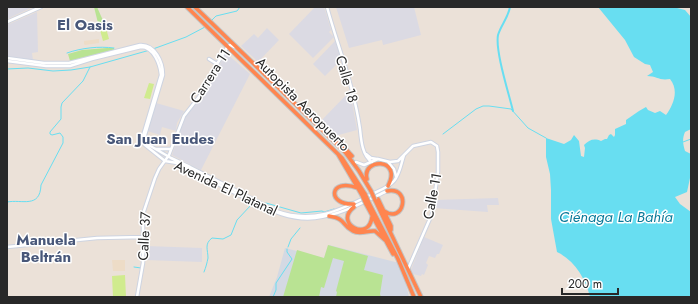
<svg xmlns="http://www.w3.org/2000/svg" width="698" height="304" viewBox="0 0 698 304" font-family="Jost,sans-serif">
  <rect width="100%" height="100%" fill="#ebe1d8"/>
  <path fill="#dbdae3" d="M7,7H33L7,19Z
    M315,7H324L331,30L329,32L334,37L313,58L289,34Z
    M336,7H414L421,35L383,45L382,40L349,48Z
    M37,12L38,52L32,53L33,60L7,56V25Z
    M267,28L279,40L258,62L241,46L254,34L258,38Z
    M335,41L341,60L325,76L313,64Z
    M226,53L250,74L201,170L172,155L185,116L204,95Z
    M350,91L357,130L335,136L320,122Z
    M156,103L184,111L177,123L176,131L162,127L160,135L147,131Z
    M498,198L499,205H487L488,212L433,208L434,200Z
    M424,237L443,245L439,254H437L435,258L429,256L426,263L428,265L424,275L422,274L421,276L413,274L411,270Z
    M146,246L202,248V262L146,260Z"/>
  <path fill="#eddcc7" d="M99,39V43L85,45L84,44V41Z
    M112,260H125V271H113Z"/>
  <path fill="#d4d9e3" d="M329,245L399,263L406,284L409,297H269L277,277L285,248L324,258Z"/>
  <path fill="#b9e393" d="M94,7H97L105,25L99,27Z
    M107,48H114V50L70,61L68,54L82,50Z
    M328,245L368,256L364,270L383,275L380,294L381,297H336L337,292L336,291L344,261L333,258L324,288L321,287L319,297H283L297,250L324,258Z"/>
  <path fill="#d0eb8e" d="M106,28L109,39L103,41L100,30Z
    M149,83L154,84L150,99L144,98Z
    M125,275L126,297H113L112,276Z"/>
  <path fill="#68def1" d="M598,7H673L685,10L691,17V129L685,132C682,139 683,144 685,151L691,154L690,178L687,192L675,197L680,204L691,212V297H590C586,279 574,260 557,252L551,219V190L550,174L546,157V138L564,144L571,140L574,135L579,141L581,156L584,157L585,148L584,145C589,140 594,138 601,141L605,139H607L609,135L611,134L614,137L615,135V129L626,124V120L639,111L646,107L648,110L655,113L660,111L666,115C674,104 679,90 670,79C659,81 657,76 647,76L653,72L650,65L645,64L634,57L625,40Z"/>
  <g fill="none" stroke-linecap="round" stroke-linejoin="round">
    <path stroke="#68def1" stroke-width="1" d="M211,21L216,16L237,11L240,7
      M153,49L186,37L205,27
      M67,53C81,48 99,46 114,48
      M7,69L28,68L53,71L71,70L90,67L150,50
      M443,134L476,109L483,106H489L511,109L528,128L546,138
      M683,142L691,139
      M7,202C22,199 40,209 41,185L63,143V137L60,133L52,135L50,134V132L61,119V107L62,103L83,81L90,67
      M266,203L301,213L322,211L324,212L334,209
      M288,247L291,239L300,228
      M134,267L141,268
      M204,272C206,267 207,263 208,258C208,250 204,244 212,238L223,239L231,235L237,220L252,204
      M273,297L276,290V283L292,259L287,252V249"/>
    <path stroke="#68def1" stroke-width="2" d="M510,7C508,18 501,25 498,35C495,51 509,94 513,111"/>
    <g stroke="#ced4e1" stroke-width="4.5">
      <path id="secondary" d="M327,7C338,47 354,87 360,129C361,139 362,156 372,162
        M7,22L41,7
        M7,58L44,63H69L140,45C155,44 163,62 163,75L145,135V140L147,144L171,158L190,167L276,211C312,224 339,211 370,195C378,191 388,188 394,181C400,174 401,164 404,155
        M209,59L217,64
        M7,61L46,66H70L92,59L141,47C154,47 160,65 161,75L142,139L145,145L165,161L177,163C199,174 221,186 243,197C266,208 289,221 315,218C341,215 364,202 387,191
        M156,149H171
        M366,154L371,158L377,159
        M356,162L364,165L378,159L390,162L398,161L413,146L431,142L437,146L438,152V172L432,214L408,269
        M388,162L394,169L396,176
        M7,247L97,238L143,237
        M137,297L143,263V214L155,178L159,169L169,155L184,116L202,93L217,64L228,46L230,45L234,47H236"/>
    </g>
    <g stroke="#c3c3c3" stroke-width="5.5">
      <path id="highway" d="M187,7L342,158L365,194
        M195,7L345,152L359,171L371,191
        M338,143L341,144L352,156
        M338,154L362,195
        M367,179C361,158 403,157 388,186
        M378,199L391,226V230
        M375,200L421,297
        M369,203L398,259L414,297
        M354,204C327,206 328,177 358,188
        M366,204L393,254
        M354,207C333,223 369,243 372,217
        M384,211C404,225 412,186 387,191
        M329,216C347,219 341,225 353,231C360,235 368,230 375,231L385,240"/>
    </g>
    <use href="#secondary" stroke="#fff" stroke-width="2.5"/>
    <use href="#highway" stroke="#ff854f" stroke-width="3.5"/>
    <g stroke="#c3c3c3" stroke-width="5.5" stroke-linecap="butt">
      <path id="highway-bridge" d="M371,191L375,200
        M365,194L369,203
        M362,195L366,204"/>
    </g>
    <use href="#highway-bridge" stroke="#ff854f" stroke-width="3.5"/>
  </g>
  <g text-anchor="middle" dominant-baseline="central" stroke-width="3" stroke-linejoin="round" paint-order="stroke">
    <g font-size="14" fill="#282828" stroke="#fff">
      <text transform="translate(210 76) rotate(-57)">Carrera 11</text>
      <text transform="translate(347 79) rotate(74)">Calle 18</text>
      <text transform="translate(303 104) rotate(45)">Autopista Aeropuerto</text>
      <text transform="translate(226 188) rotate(25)">Avenida El Platanal</text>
      <text transform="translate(432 196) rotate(-79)">Calle 11</text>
      <text transform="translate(144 236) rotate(-87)">Calle 37</text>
    </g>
    <g font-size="15" font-weight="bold" fill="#485779" stroke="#fff">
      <text x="85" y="25">El Oasis</text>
      <text x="160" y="139">San Juan Eudes</text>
      <text x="46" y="240">Manuela<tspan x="46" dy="17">Beltrán</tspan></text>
    </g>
    <g font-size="15" font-style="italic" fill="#0a7a99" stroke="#fff">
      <text x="616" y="217">Ciénaga La Bahía</text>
    </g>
  </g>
  <rect width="698" height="304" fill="none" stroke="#282828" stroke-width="16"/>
  <path d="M562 288v6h56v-6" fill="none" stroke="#282828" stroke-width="2"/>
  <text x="568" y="288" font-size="12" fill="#282828" stroke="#ffffff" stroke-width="3" paint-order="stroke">200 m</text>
</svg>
